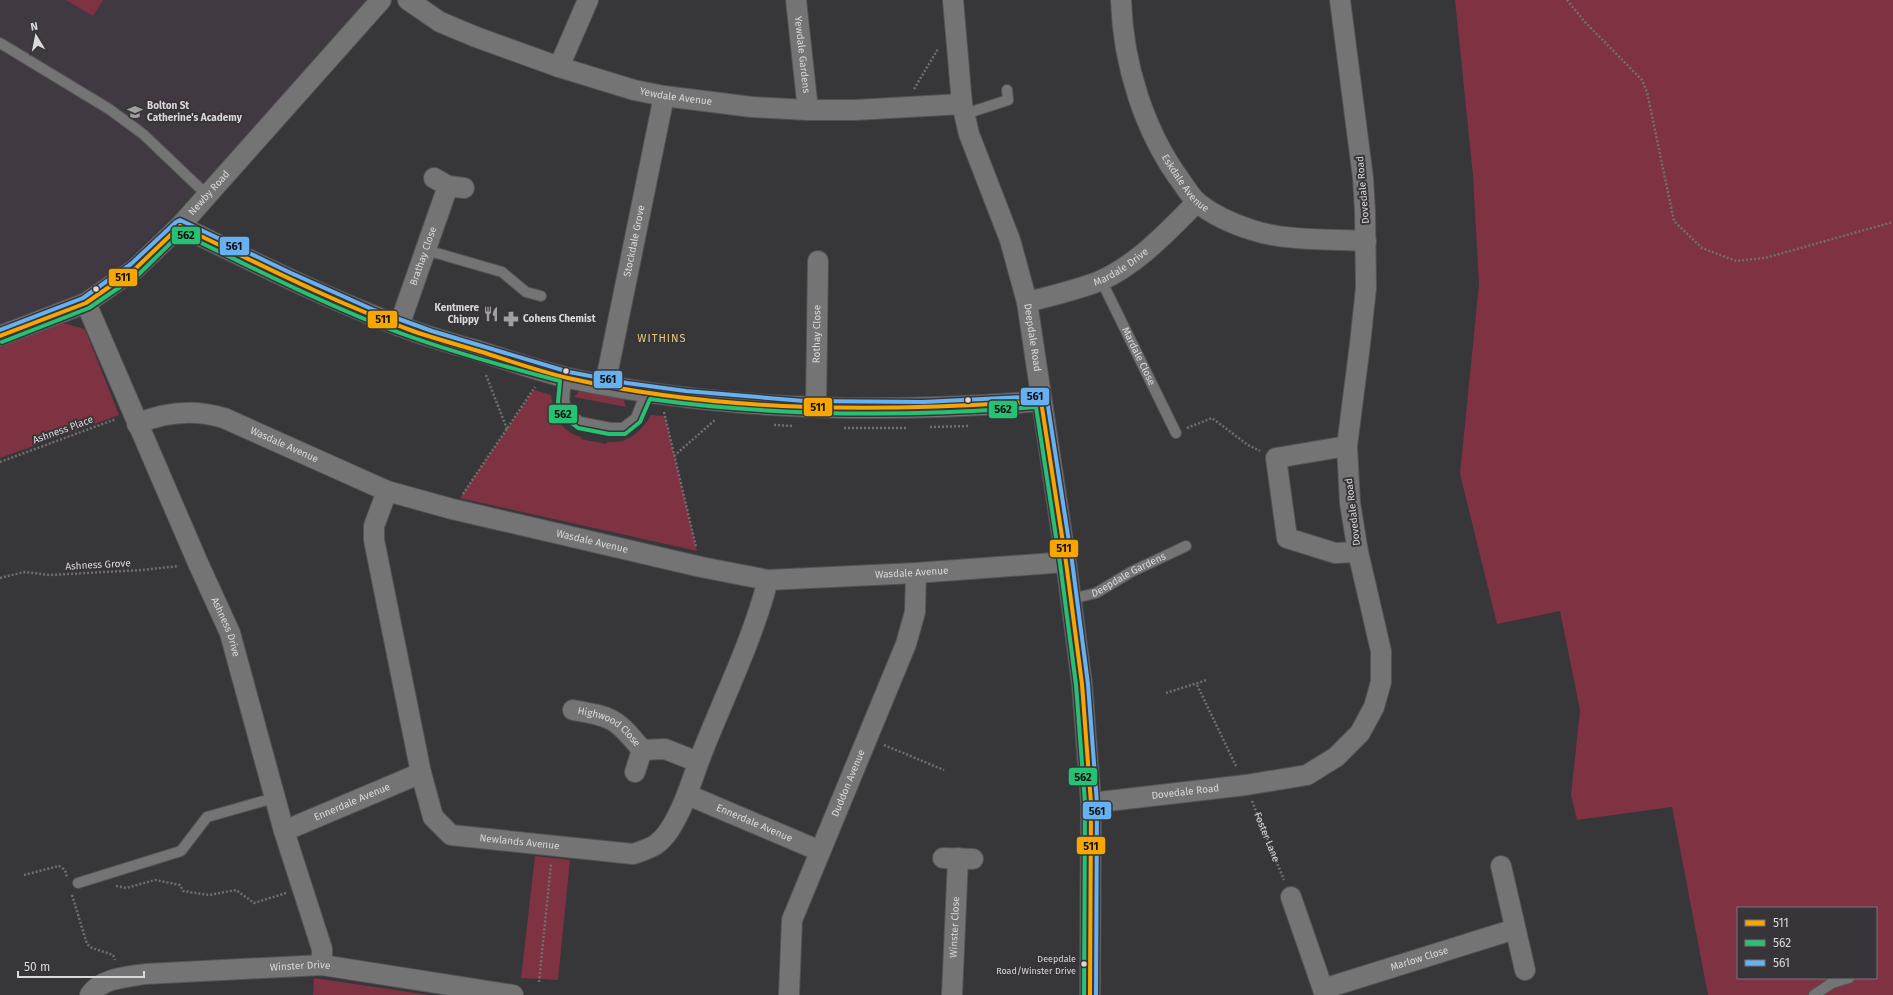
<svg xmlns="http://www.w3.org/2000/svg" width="1893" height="995" viewBox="0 0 1893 995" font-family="'Fira Sans',sans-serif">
  <rect width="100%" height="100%" fill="#373638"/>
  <path fill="#403942" d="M0,0H367L344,31L197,193L105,280L58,306L0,329Z"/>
  <path fill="#7e3242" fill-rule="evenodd" d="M66,0H103L93,16Z
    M1455,0H1893V995H1708L1672,807L1577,820L1571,795L1580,710L1560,611L1497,624L1460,474L1479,284L1473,176ZM1738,908H1876V978H1738Z
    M63,323L85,329L119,415L0,458V347Z
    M534,390L551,395C554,416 560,431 581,437V439L606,444L607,442C628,444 641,432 651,415L665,416L697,551L460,498Z
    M580,390L623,398L626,407L574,397Z
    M535,856L570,860L558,980L521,978Z
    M314,978L429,995H313Z"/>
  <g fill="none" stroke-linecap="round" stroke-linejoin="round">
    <g stroke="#535254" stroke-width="12">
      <g id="service">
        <path d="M0,43L109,109L143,134L207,195"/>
        <path d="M965,114L1008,100L1007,90"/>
        <path d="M426,250L502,272L526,292L541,296"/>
        <path id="s2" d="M1101,280L1176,433"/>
        <path d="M566,377L564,401L568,413L580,422L610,428H623L636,418L646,392"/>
        <path id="s3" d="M1071,599L1096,593L1131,572L1186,546"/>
        <path d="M78,883L181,851L207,817L274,798"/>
        <path d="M1814,995L1832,983L1849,978"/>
      </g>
    </g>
    <g stroke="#535254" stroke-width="22">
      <g id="minor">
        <path id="s4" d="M408,0L440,22L476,37L559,67L634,90L664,96L752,107L808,110H855L962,104"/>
        <path id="s5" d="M796,0L808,110"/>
        <path id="s6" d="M953,0L962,104L969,134L1010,240L1027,302L1066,562L1082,684L1091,803L1090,995"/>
        <path id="s7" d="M1121,0C1123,64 1144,132 1183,184C1187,190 1192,198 1198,203C1213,215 1233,224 1252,230C1285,241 1330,239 1366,241"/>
        <path d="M559,67L588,0"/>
        <path d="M434,178L448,186L464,188"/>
        <path d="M180,226C252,261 325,298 400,326C427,337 454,344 482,352C510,361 539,371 568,378C723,411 884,414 1041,401"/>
        <path id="s8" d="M1027,302C1052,296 1076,290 1100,281C1138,264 1168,231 1197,202"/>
        <path id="s9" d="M86,303L198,563L230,633L284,831L322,949V965"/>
        <path id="s10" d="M399,326L448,186"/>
        <path id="s11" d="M0,336L86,303L135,269L180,226L381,0"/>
        <path id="s12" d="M605,385L664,96"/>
        <path id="s13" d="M816,407L818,261"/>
        <path id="s14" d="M137,424C165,412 194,409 224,418L387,491L452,509L701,567L768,580L916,573L1066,562"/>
        <path d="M1347,446L1276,458L1287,538L1335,553L1358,552"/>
        <path id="s15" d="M387,491L374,526V540L421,773L433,817L451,835L633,854C651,848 659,846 670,829C686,804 693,775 704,748C726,693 753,638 768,580"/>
        <path id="s16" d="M573,710C613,717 616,718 642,750L665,749L698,762"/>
        <path d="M635,772L642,750"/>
        <path id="s17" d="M688,795L820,851"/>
        <path id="s18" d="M1091,803L1246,785L1307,775L1336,757L1360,733L1374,707L1381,682V651L1358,552L1350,503L1347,446L1360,344L1366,288L1365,211L1363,178L1340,0"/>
        <path id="s19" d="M284,831L421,773"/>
        <path d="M943,858L973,859"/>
        <path d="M1501,866L1525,970"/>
        <path d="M1291,897L1325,995"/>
        <path id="s20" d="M1323,989L1515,929"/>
        <path id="s21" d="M90,995C101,978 127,977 145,974L322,965L513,995"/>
        <path id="s22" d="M789,995L792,920L906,644L915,612L916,573"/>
        <path id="s23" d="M952,995L958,858"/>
      </g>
    </g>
    <g stroke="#706f70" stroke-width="2.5" stroke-dasharray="2 2" stroke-linecap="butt">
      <path d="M1567,0L1585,22L1642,80L1647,92L1674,221L1702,248L1736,261L1765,258L1893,222"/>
      <path d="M914,89L938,49"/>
      <path d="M486,375L507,429"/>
      <path d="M664,412L696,547"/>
      <path d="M774,425L793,426"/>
      <path d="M930,427L969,426"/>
      <path d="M844,428H907"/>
      <path d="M1187,428L1212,418L1248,445L1260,451"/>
      <path d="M674,456L715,420"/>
      <path d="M0,462L116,419"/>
      <path d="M463,494L535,387"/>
      <path d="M0,578L24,572L50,575L142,570L179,566"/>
      <path d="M1197,685L1237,768"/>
      <path d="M1166,693L1207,680"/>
      <path d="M884,745L944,770"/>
      <path id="s1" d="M1252,801L1284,880"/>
      <path d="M24,875L59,866L65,870L67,877"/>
      <path d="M116,886L126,888L155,880L180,885L183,891L209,895L236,890L254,903L286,893"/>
      <path d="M72,895L87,944L92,948L113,955L115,960"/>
      <path d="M539,982L551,864"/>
    </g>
    <use href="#service" stroke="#757475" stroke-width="10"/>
    <use href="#minor" stroke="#757475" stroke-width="20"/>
    <g stroke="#373539" stroke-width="7">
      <path id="bus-1" d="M180,226C257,263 333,302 413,331C436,339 459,345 482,352C510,361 538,371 568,378C723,413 883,412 1041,401
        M0,336L86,303L135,269L180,226
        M1041,401L1066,562L1082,684L1091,803L1090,995"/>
    </g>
    <g stroke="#373539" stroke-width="7">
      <path id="bus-2" d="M2,342L89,308L139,274L181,233C253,268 325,305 400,333C452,352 506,367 560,381L558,402L564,417L578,428L609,434H625L640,422L650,399C779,417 906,417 1036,407L1060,563L1076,685L1085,803L1084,995"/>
    </g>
    <g stroke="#373539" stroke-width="7">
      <path id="bus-3" d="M0,330L83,298L131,264L176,222L180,220L291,273L374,310L432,331L569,372L627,383L686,391L804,401L923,402L1044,396L1047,400L1072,561L1088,684L1097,803L1096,995"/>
    </g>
    <use href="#bus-1" stroke="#f7a600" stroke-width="4"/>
    <use href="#bus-2" stroke="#26c172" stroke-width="4"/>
    <use href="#bus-3" stroke="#66b1f2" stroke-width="4"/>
  </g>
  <defs>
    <g id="school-bare" transform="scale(1.2)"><path d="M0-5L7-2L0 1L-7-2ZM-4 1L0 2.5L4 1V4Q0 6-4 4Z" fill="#a19fa1" stroke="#373539" stroke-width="2.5" paint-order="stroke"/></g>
    <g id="restaurant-bare" transform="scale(1.2)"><path d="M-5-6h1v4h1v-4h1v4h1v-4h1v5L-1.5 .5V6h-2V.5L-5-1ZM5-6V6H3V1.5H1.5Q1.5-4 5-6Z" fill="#a19fa1" stroke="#373539" stroke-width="2.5" paint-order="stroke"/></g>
    <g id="pharmacy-bare" transform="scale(1.2)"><path d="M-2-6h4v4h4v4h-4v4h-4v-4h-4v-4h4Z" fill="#a19fa1" stroke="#373539" stroke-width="2.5" paint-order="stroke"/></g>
  </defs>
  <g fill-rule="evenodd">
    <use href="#school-bare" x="135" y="112"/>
    <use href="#restaurant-bare" x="491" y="314"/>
    <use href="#pharmacy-bare" x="511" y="319"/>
  </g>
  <g fill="#dad8da" stroke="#373539" stroke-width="1.5">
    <circle cx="96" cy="289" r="3.5"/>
    <circle cx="566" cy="371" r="3.5"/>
    <circle cx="968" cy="400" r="3.5"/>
    <circle cx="1084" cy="964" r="3.5"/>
  </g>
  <g text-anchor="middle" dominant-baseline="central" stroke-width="4" stroke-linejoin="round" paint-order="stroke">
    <g font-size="9" fill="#dad8da" stroke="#373539" text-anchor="end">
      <text x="1076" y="959">Deepdale<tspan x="1076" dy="12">Road/Winster Drive</tspan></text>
    </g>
    <g font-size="10" fill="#dad8da" stroke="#373539">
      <text stroke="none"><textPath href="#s5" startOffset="55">Yewdale Gardens</textPath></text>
      <text stroke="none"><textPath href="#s4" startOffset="287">Yewdale Avenue</textPath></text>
      <text stroke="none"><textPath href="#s7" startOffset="198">Eskdale Avenue</textPath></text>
      <text transform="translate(1363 190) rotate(-95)">Dovedale Road</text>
      <text stroke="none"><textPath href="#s11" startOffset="258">Newby Road</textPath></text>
      <text stroke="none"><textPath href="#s12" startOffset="147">Stockdale Grove</textPath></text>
      <text stroke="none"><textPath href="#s10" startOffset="74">Brathay Close</textPath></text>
      <text stroke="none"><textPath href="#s8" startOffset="101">Mardale Drive</textPath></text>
      <text stroke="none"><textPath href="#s13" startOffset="73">Rothay Close</textPath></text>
      <text stroke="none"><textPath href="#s6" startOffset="349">Deepdale Road</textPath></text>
      <text stroke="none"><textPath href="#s2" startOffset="85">Mardale Close</textPath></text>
      <text transform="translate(63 430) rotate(-20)">Ashness Place</text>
      <text stroke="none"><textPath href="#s14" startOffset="155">Wasdale Avenue</textPath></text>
      <text transform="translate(1353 512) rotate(-97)">Dovedale Road</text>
      <text stroke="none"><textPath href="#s14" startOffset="479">Wasdale Avenue</textPath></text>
      <text transform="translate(98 565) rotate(-3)">Ashness Grove</text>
      <text stroke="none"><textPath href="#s14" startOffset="803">Wasdale Avenue</textPath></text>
      <text stroke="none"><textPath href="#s3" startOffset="63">Deepdale Gardens</textPath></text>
      <text stroke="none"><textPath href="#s9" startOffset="353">Ashness Drive</textPath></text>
      <text stroke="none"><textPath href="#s16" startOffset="41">Highwood Close</textPath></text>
      <text stroke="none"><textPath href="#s22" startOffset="223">Duddon Avenue</textPath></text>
      <text stroke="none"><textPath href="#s18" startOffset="95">Dovedale Road</textPath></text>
      <text stroke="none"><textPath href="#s19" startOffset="74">Ennerdale Avenue</textPath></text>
      <text stroke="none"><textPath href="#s17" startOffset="72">Ennerdale Avenue</textPath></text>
      <text stroke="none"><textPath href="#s1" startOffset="39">Foster Lane</textPath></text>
      <text stroke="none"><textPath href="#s15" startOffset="429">Newlands Avenue</textPath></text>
      <text stroke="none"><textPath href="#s23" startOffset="68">Winster Close</textPath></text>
      <text stroke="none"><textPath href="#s20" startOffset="101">Marlow Close</textPath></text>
      <text stroke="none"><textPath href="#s21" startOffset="216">Winster Drive</textPath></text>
    </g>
    <g font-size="10" font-weight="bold" fill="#dad8da" stroke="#373539" text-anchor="start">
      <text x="147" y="106">Bolton St<tspan x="147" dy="12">Catherine's Academy</tspan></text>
      <text x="479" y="308" text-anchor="end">Kentmere<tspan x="479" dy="12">Chippy</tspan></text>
      <text x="523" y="319">Cohens Chemist</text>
    </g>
    <g font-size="11" letter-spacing="1" fill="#e1c87c" stroke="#373539">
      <text x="662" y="338">WITHINS</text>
    </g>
  </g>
  <g stroke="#373539" stroke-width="1.5">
    <rect x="171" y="226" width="30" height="19" rx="4" fill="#26c172"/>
    <rect x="219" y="236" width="31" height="20" rx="4" fill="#66b1f2"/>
    <rect x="108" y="268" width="30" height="19" rx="4" fill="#f7a600"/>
    <rect x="367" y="310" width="31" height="19" rx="4" fill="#f7a600"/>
    <rect x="593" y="370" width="30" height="19" rx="4" fill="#66b1f2"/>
    <rect x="1020" y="387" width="30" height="19" rx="4" fill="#66b1f2"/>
    <rect x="803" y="397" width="30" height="20" rx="4" fill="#f7a600"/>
    <rect x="988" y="400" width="30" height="19" rx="4" fill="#26c172"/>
    <rect x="548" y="404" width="30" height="20" rx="4" fill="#26c172"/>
    <rect x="1049" y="539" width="30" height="19" rx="4" fill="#f7a600"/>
    <rect x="1068" y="767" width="30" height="19" rx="4" fill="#26c172"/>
    <rect x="1082" y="801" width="30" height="19" rx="4" fill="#66b1f2"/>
    <rect x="1076" y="836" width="30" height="19" rx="4" fill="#f7a600"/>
  </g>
  <g font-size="11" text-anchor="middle" font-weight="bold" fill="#111">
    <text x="186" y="239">562</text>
    <text x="234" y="250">561</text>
    <text x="123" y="281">511</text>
    <text x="383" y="323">511</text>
    <text x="608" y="383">561</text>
    <text x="1035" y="400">561</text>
    <text x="818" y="411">511</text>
    <text x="1003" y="413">562</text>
    <text x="563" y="418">562</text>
    <text x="1064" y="552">511</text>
    <text x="1083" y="781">562</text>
    <text x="1097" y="815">561</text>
    <text x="1091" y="850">511</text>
  </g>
  <rect x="1737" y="907" width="140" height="72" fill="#373539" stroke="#787679"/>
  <rect x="1745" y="920" width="20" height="6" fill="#f7a600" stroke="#787679"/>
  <text x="1773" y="927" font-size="12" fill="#dad8da">511</text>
  <rect x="1745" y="940" width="20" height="6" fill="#26c172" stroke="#787679"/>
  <text x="1773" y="947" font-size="12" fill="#dad8da">562</text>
  <rect x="1745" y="960" width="20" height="6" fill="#66b1f2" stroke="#787679"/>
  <text x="1773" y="967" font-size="12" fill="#dad8da">561</text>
  <g transform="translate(36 36) rotate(350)" stroke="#373539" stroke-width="3" paint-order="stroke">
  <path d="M0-3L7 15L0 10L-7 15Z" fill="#dad8da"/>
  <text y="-6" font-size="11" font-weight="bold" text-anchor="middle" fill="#dad8da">N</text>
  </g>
  <path d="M18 971v6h126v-6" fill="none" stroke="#dad8da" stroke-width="2"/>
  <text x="24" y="971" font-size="12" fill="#dad8da" stroke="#373539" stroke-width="3" paint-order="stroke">50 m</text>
</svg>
